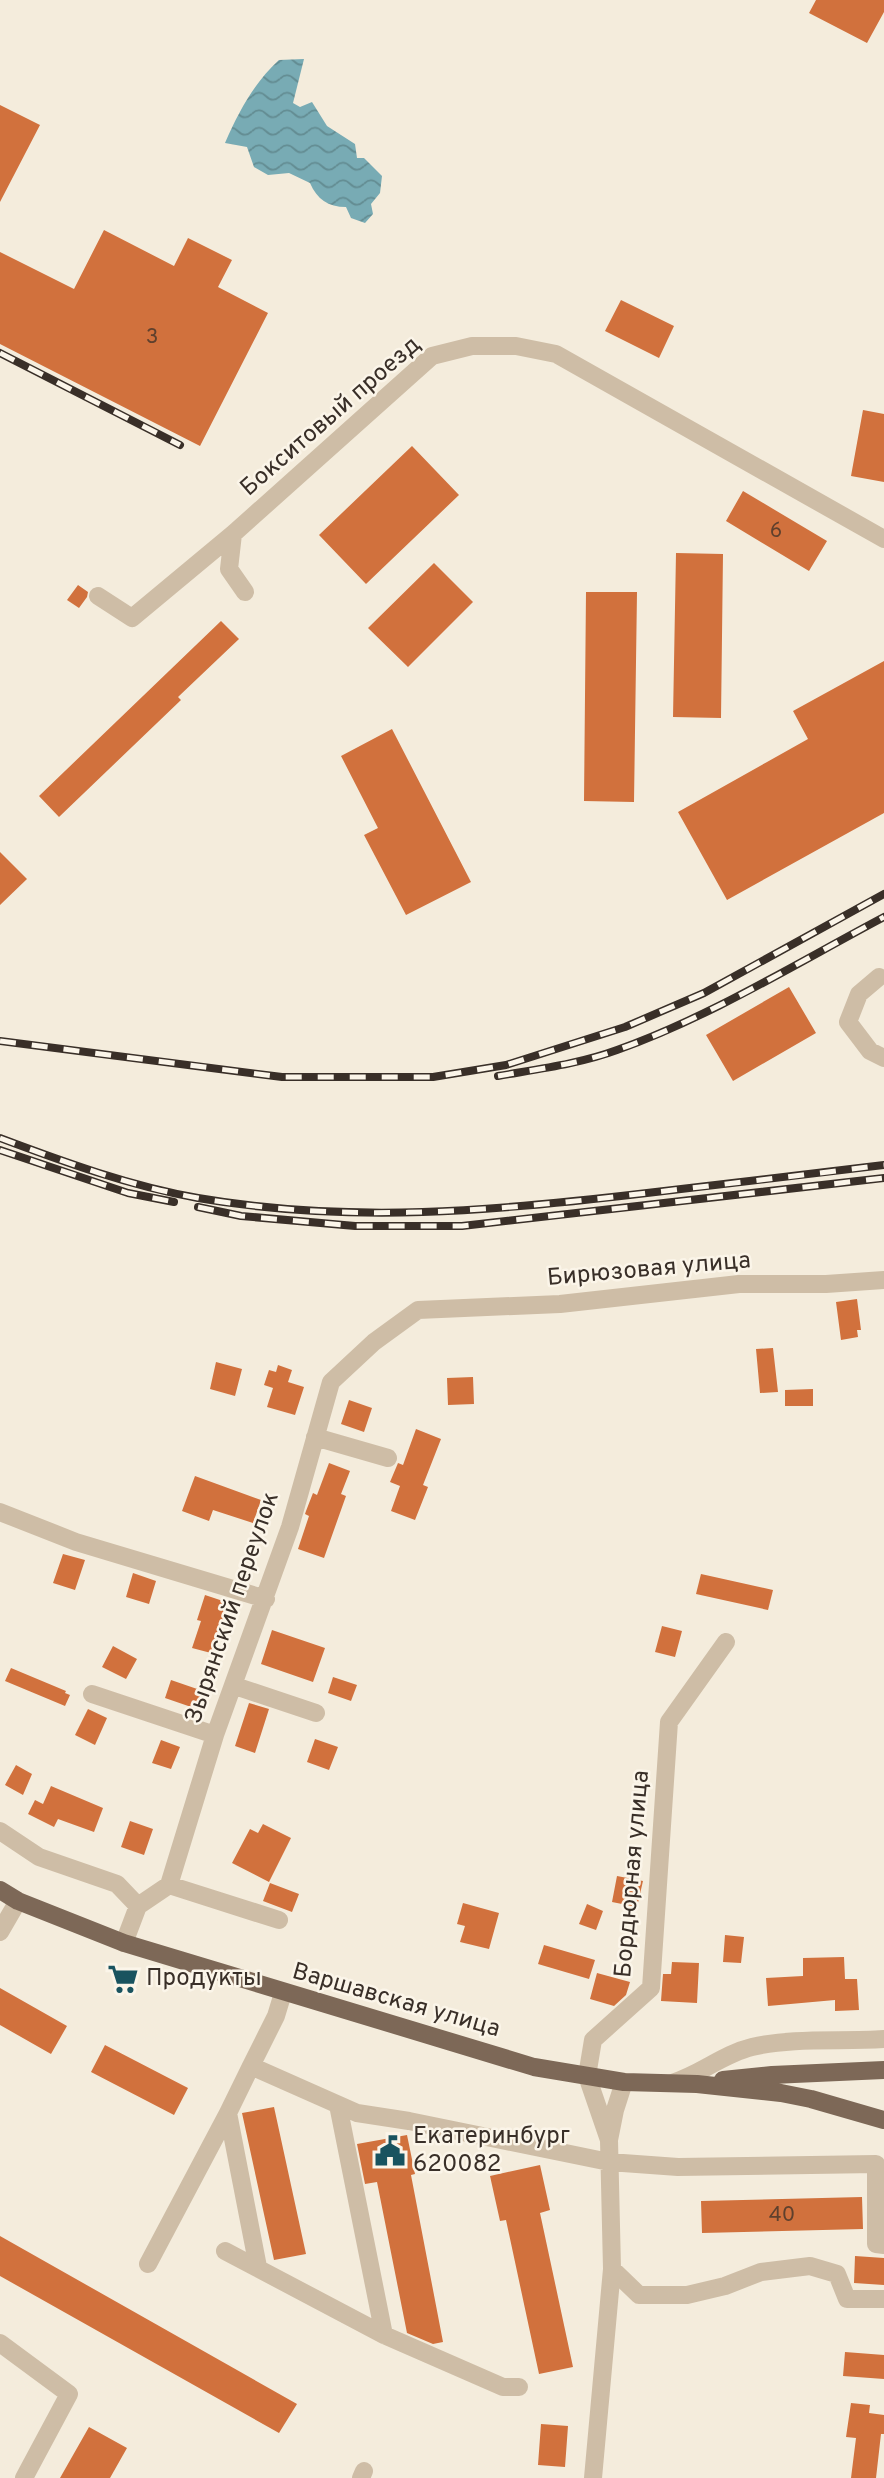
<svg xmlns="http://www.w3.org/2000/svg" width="884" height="2478" viewBox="0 0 884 2478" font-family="Overpass,sans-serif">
  <defs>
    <pattern id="water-waves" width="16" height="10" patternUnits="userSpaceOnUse" patternTransform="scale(1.75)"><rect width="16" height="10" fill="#78abb4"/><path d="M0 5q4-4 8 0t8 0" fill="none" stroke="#638c92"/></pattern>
  </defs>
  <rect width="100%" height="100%" fill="#f4ecdc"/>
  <path fill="url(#water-waves)" d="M304,59L293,103L300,107L312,102L327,126L355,144L357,158H364L382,176L380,193L371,204L373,214L365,223L351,218L346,207C328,207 317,199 310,183L289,173L268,175L254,167L247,147L225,143C239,111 254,83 279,60Z"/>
  <path fill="#d1713d" d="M816,0H884V12L867,43L809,13Z
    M0,105L40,125L0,202Z
    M104,230L174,266L188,238L232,260L218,287L268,313L200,446L0,344V252L74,289Z
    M621,300L674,326L659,358L605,331Z
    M863,410L884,414V482L851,476Z
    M412,446L459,495L366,584L319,535Z
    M743,491L827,541L809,571L726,521Z
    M676,553L723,554L721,718L673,717Z
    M434,563L473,602L408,667L368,628Z
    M78,585L88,592L87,597L79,608L67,600Z
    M586,592H637L634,802L584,801Z
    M221,621L239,639L178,697L181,700L59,817L39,796Z
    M884,661V813L727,900L678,812L808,739L793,711Z
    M392,729L471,882L406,915L364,835L378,828L341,756Z
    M0,852L27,879L0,905Z
    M789,987L816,1033L733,1081L706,1035Z
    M857,1299L861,1330H857L858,1337L841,1340L836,1302Z
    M773,1348L778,1392L760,1393L756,1349Z
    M216,1362L242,1369L235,1396L210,1389Z
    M278,1365L292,1370L288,1382L304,1387L295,1415L267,1407L273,1388L264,1385L269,1370L276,1372Z
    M473,1377L474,1404L448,1405L447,1378Z
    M813,1389V1406H785V1390Z
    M349,1400L372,1408L364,1432L341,1424Z
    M416,1429L441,1439L423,1485L428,1487L415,1520L391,1511L400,1486L390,1482L398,1463L403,1465Z
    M329,1463L350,1471L341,1494L346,1496L324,1558L298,1549L309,1516L305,1514L306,1511L313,1493L317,1495Z
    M195,1476L261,1500L253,1523L213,1510L209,1521L182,1511Z
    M63,1554L85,1560L75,1590L53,1583Z
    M133,1573L156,1581L149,1604L126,1597Z
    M701,1574L773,1590L768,1610L696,1594Z
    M205,1595L229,1603L211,1653L192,1648L201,1621L197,1620Z
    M662,1626L682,1631L675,1657L655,1652Z
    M272,1630L325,1648L313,1682L261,1664Z
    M113,1646L137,1659L126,1679L102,1667Z
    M11,1668L66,1691L65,1693L70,1695L65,1706L5,1681Z
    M333,1677L357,1685L351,1701L328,1693Z
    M171,1680L203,1691L197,1709L165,1698Z
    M249,1703L269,1709L255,1753L235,1746Z
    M88,1709L107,1718L95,1745L75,1735Z
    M315,1739L338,1747L329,1770L307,1762Z
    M161,1740L180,1747L171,1769L152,1763Z
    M16,1765L32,1774L23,1795L5,1785Z
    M51,1786L103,1808L94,1832L58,1819L54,1827L28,1814L35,1800L43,1804Z
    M130,1821L153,1829L144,1855L121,1847Z
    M263,1824L291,1838L269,1882L232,1863L250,1829L258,1833Z
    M617,1876L643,1881L637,1907L612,1902Z
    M270,1883L299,1894L292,1912L263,1901Z
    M463,1903L499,1913L489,1949L460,1942L465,1926L457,1924Z
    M587,1904L603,1911L596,1930L579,1924Z
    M725,1935L744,1937L741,1963L723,1962Z
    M544,1945L595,1960L589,1979L538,1964Z
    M844,1957L845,1979H857L859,2010L835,2011V2000L768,2006L766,1978L803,1976V1958Z
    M672,1962L699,1963L697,2003L661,2001L663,1974H671Z
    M597,1973L630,1982L626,1995L614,2006L590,1999Z
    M0,1988L67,2026L51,2054L0,2025Z
    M105,2045L188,2088L174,2115L91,2072Z
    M274,2107L306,2254L274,2260L242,2113Z
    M407,2135L415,2174L411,2175L443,2342L433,2344L407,2333L377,2182L365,2184L357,2144Z
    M540,2165L550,2210L540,2213L573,2367L539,2374L506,2220L500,2221L490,2176Z
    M862,2197L863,2229L702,2233L701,2201Z
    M0,2236L297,2404L279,2433L0,2276Z
    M855,2256L884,2258V2285L854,2283Z
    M845,2352L884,2355V2379L843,2376Z
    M851,2403L870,2405L869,2413L884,2415V2434H881L876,2478H851L856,2438L846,2437Z
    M541,2424L568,2426L565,2467L538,2465Z
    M89,2427L127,2448L110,2478H60Z"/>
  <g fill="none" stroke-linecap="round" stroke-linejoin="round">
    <path stroke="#cebda6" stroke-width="18" d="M233,534L229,569L245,592
      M98,596L132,618L233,534L432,356L472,346H516L556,354L884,539
      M879,977L859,994L848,1022L870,1051L884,1058
      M315,1437L388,1458
      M0,1512L76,1542L266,1599
      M235,1686L316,1713
      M92,1694L215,1735
      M0,1831L39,1857L117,1884L138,1906
      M169,1885L279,1920
      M0,1932L18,1901
      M124,1943L138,1906L169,1885L215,1735L290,1527L331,1382L374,1342L418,1310L560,1304L739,1284H826L884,1280
      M283,1993L276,2016L251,2066L357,2113L409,2121L609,2162L678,2167L876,2164V2244L884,2245
      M251,2066L228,2113L258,2267
      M672,2083C701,2074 723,2054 752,2047C795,2037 841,2042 884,2039
      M338,2105L384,2335
      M609,2140L587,2076L593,2040L651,1988L669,1722L726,1642
      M225,2251L384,2335L503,2387H519
      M148,2264L228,2113
      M612,2269L639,2295H687L725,2286L761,2272L810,2266L837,2274L847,2299H884
      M0,2343L69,2394L24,2478
      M361,2478L364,2471
      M593,2478L612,2269L609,2140L615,2110L624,2082"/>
    <path stroke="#7d6857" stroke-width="18" d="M0,1890L18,1901L124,1943L534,2067L624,2082L697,2084L781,2093L811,2099L884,2120
      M723,2080L772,2075L884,2070"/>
    <g stroke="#392f28" stroke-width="8">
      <path id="rail" d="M0,353L180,445
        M0,1041L282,1077H433L506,1065L625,1027L704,993L884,894
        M498,1076C538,1069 579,1064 617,1050C710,1017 797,963 884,917
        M0,1138C64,1162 130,1186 198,1198C350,1224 495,1211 647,1193C726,1184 805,1175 884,1165
        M0,1150L128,1193L174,1202
        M198,1207L241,1216L355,1226H462L884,1178"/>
    </g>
    <use href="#rail" stroke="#fbf5e9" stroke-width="5" stroke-dasharray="16" stroke-linecap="butt"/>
  </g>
  <defs>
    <g id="supermarket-bare" transform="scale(2.415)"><path d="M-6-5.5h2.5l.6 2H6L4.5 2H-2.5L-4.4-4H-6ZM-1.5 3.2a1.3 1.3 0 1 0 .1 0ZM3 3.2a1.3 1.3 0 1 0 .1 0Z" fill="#19535f" stroke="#fbf5e9" stroke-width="2.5" paint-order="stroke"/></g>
    <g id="civic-bare" transform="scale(2.415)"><path d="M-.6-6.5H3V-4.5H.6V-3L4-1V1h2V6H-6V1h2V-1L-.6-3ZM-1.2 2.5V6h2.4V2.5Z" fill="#19535f" stroke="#fbf5e9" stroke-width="2.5" paint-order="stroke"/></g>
  </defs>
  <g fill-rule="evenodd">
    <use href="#supermarket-bare" x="123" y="1979"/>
    <use href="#civic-bare" x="390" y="2151"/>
  </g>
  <g text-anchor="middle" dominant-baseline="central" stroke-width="5" stroke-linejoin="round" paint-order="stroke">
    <g font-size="21" fill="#5f402d">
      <text x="152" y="337">3</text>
      <text x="776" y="531">6</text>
      <text x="782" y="2215">40</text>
    </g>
    <g font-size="24" fill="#392f28" stroke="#fbf5e9">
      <text transform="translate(331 417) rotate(-41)">Бокситовый проезд</text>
      <text transform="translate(649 1270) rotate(-5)">Бирюзовая улица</text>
      <text transform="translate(233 1608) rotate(-71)">Зырянский переулок</text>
      <text transform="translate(633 1874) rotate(-85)">Бордюрная улица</text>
      <text transform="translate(396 2001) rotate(16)">Варшавская улица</text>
    </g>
    <g font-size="24" fill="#392f28" stroke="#fbf5e9" text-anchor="start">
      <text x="146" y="1979">Продукты</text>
      <text x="413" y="2137">Екатеринбург<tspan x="413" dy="28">620082</tspan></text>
    </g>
  </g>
</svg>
